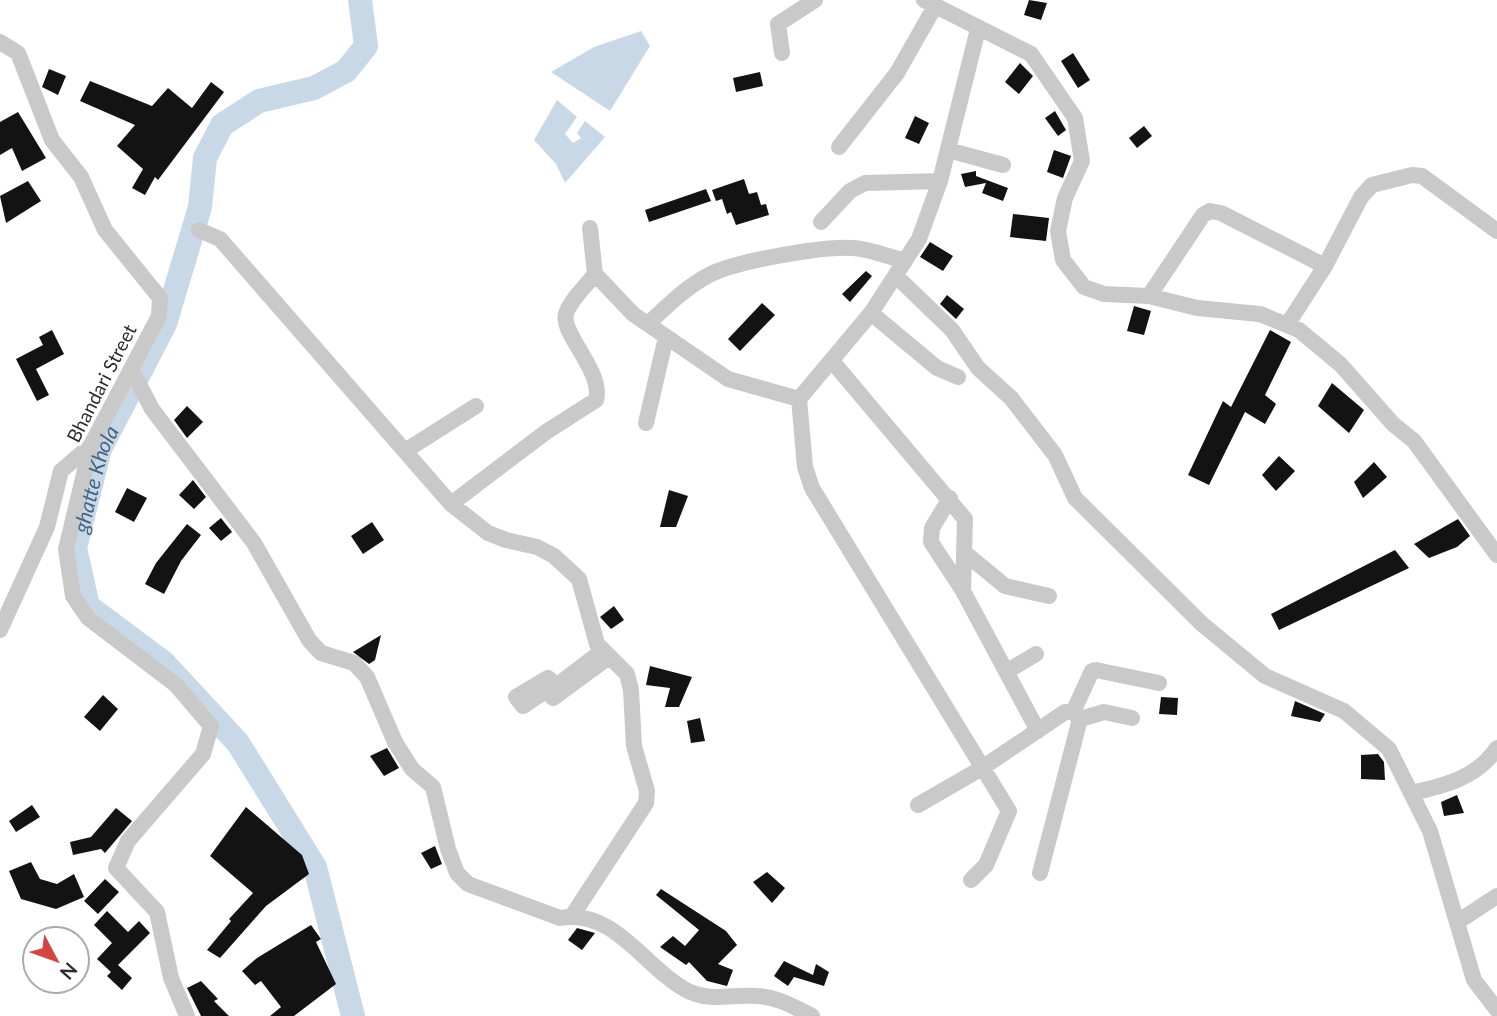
<svg xmlns="http://www.w3.org/2000/svg" width="1497" height="1016" viewBox="0 0 1497 1016" font-family="Lato,sans-serif">
  <rect width="100%" height="100%" fill="#fff"/>
  <path fill="#c9d8e7" d="M641,31L650,46L610,111L551,72L594,47Z
    M557,100L577,117L565,134L573,143L581,138L577,133L585,121L605,137L565,183L556,164L534,140Z"/>
  <g fill="none" stroke-linecap="round" stroke-linejoin="round">
    <path stroke="#c9d8e7" stroke-width="24" id="s1" d="M353,1016L315,867L238,743L163,662L88,606L75,548L100,449L165,324L200,207L205,158L222,125L259,101L314,88L346,71L366,46L360,0"/>
  </g>
  <path fill="#131313" d="M1029,0L1047,3L1041,20L1024,15Z
    M1073,53L1090,80L1078,88L1061,61Z
    M1020,63L1033,76L1019,94L1005,82Z
    M49,69L66,76L58,95L42,87Z
    M760,72L763,86L736,92L733,78Z
    M90,81L152,106L168,88L192,108L211,82L224,92L158,180L155,177L145,195L132,188L143,169L117,146L135,125L80,101Z
    M1055,111L1066,130L1058,136L1045,118Z
    M18,112L46,158L22,171L12,148L0,155V122Z
    M915,116L929,123L919,144L905,138Z
    M1144,126L1152,136L1137,148L1129,138Z
    M1054,150L1071,156L1063,178L1047,172Z
    M976,171V176L1008,188L1003,201L982,193L986,183L965,187L961,174Z
    M744,179L749,194L757,192L761,205L766,204L769,215L736,225L731,212L727,214L722,199L716,201L712,190Z
    M28,181L41,201L6,223L0,196Z
    M706,189L711,201L649,222L645,210Z
    M1013,214L1049,218L1046,241L1010,237Z
    M930,242L953,256L943,271L920,257Z
    M866,271L872,276L850,302L842,294Z
    M947,295L964,309L956,319L940,304Z
    M762,303L775,315L740,351L728,339Z
    M1134,306L1151,311L1144,335L1127,331Z
    M52,330L64,354L36,369L49,395L37,401L16,359L43,345L39,337Z
    M1270,330L1291,342L1265,395L1276,404L1265,424L1245,412L1209,485L1188,475L1223,401L1231,407Z
    M1332,383L1364,410L1349,433L1318,406Z
    M187,406L203,422L187,438L174,420Z
    M1279,456L1295,471L1276,491L1262,475Z
    M1374,462L1387,477L1363,498L1354,482Z
    M193,480L206,497L194,509L179,495Z
    M127,488L147,498L134,522L115,512Z
    M669,490L688,496L676,527H660Z
    M221,518L232,532L221,541L209,528Z
    M1458,519L1470,536L1457,547L1429,558L1414,544Z
    M372,522L384,540L363,554L351,536Z
    M187,524L201,535L181,561L164,594L145,584L156,563Z
    M1395,550L1409,568L1279,630L1271,614Z
    M614,606L624,620L611,629L600,617Z
    M381,635L375,660L369,664L353,652Z
    M650,666L692,677L679,707H665L670,688L646,685Z
    M103,695L118,709L100,731L84,717Z
    M1161,697L1178,698L1177,715L1159,714Z
    M1295,701L1325,714L1320,722L1291,716Z
    M700,718L705,741L691,743L687,721Z
    M387,748L399,768L384,776L370,756Z
    M1378,754L1384,762L1385,780L1361,779V755Z
    M1457,795L1464,813L1444,816L1441,802Z
    M32,805L40,817L16,832L9,821Z
    M246,807L302,855L309,874L266,906L220,958L207,950L231,921L229,919L253,893L210,856Z
    M116,808L132,821L105,853L101,849L73,855L70,842L91,837Z
    M435,846L442,864L431,869L421,853Z
    M31,862L40,879L57,884L74,874L84,897L56,909L21,899L9,871Z
    M767,872L785,888L772,903L753,882Z
    M105,879L119,892L98,914L84,901Z
    M661,889L726,931L737,945L718,964L733,970L727,986L707,981L689,962L686,965L660,947L673,936L685,946L699,930L656,895Z
    M107,911L128,932L139,921L150,933L118,965L132,978L122,990L107,976L115,968L111,972L97,959L112,943L94,925Z
    M311,925L321,939L316,942L336,984L294,1016H270L281,1007L261,981L255,985L242,971L257,958Z
    M577,928L595,933L582,950L568,940Z
    M784,961L813,975L816,964L829,972L824,986L794,977L788,986L774,976Z
    M201,981L218,999L214,1001L229,1016H201L187,988Z"/>
  <g fill="none" stroke-linecap="round" stroke-linejoin="round">
    <path stroke="#c9c9c9" stroke-width="16" d="M924,0L1031,54L1075,118L1082,161L1065,198L1058,231L1063,260L1084,287L1104,294L1149,296L1197,308L1260,314L1299,330L1341,365L1393,424L1414,441L1497,555
      M0,42L18,53L52,140L81,177L105,230L160,298L159,316L91,445L66,549L73,596L88,618L176,685L211,726L203,754L128,841L116,868L157,912L171,978L187,1016
      M782,53L778,24L815,0
      M839,147L897,73L934,8
      M948,150L1003,165
      M821,222L850,191L865,183L940,181
      M590,228L595,274L633,314L728,379L799,399
      M199,230L220,239L451,504L488,533L506,540L537,547L554,556L579,579L597,644L627,674L631,690L634,746L647,791L646,803L572,916
      M896,276L952,330L978,368L1011,398L1055,455L1075,498L1202,624L1265,676L1344,711L1389,749L1430,831L1474,980L1497,1010
      M1149,296L1203,215L1210,211L1221,213L1325,266
      M871,313L937,368L958,377
      M648,324C667,306 687,286 711,274C737,261 823,246 853,248C870,249 889,257 905,261
      M1287,325L1325,266L1361,197L1372,185L1412,175L1422,176L1497,231
      M832,361L965,519L963,591
      M131,369L152,409L254,543L309,640L321,653L354,663L367,677L395,742L412,769L433,787L448,849L457,873L468,884L560,918C615,908 645,969 688,991C711,1002 732,994 757,996C778,997 794,1007 812,1016
      M646,423L666,337
      M405,451L476,406
      M950,498L932,528L931,542L963,591L1038,731
      M451,504L546,432L596,400C604,372 560,333 566,314C570,300 587,285 595,274
      M965,553L1005,586L1049,596
      M0,630L47,527L61,471L91,445
      M602,651L556,686L548,678L516,697L523,706L547,690L553,698L609,657
      M1006,672L1036,654
      M1073,712L1092,671L1096,670L1159,683
      M1080,719L1104,712L1132,718
      M1411,793C1444,786 1477,778 1497,748
      M918,805L982,768L1065,712H1073L1080,719
      M1040,873L1080,719
      M971,880L986,865L1009,811L812,488L805,467L799,399L871,313L919,239L940,181L978,29
      M1459,921L1497,896"/>
  </g>
  <g text-anchor="middle" dominant-baseline="central" stroke-width="7" stroke-linejoin="round" paint-order="stroke">
    <g font-size="19" fill="#2c2c2c" stroke="#fff">
      <text transform="translate(101 383) rotate(-63)">Bhandari Street</text>
    </g>
    <g font-size="21" font-style="italic" fill="#436585" stroke="#fff">
      <text stroke="none"><textPath href="#s1" startOffset="635">ghatte Khola</textPath></text>
    </g>
  </g>
  <g transform="translate(56 960) rotate(131)"><circle r="33" fill="#ffffff" stroke="#ababab" stroke-width="2"/>
  <path d="M0-5L12 26L0 18L-12 26Z" fill="#d24540"/>
  <text y="-10" font-size="19" font-weight="bold" text-anchor="middle" fill="#2c2c2c">N</text>
  </g>
</svg>
